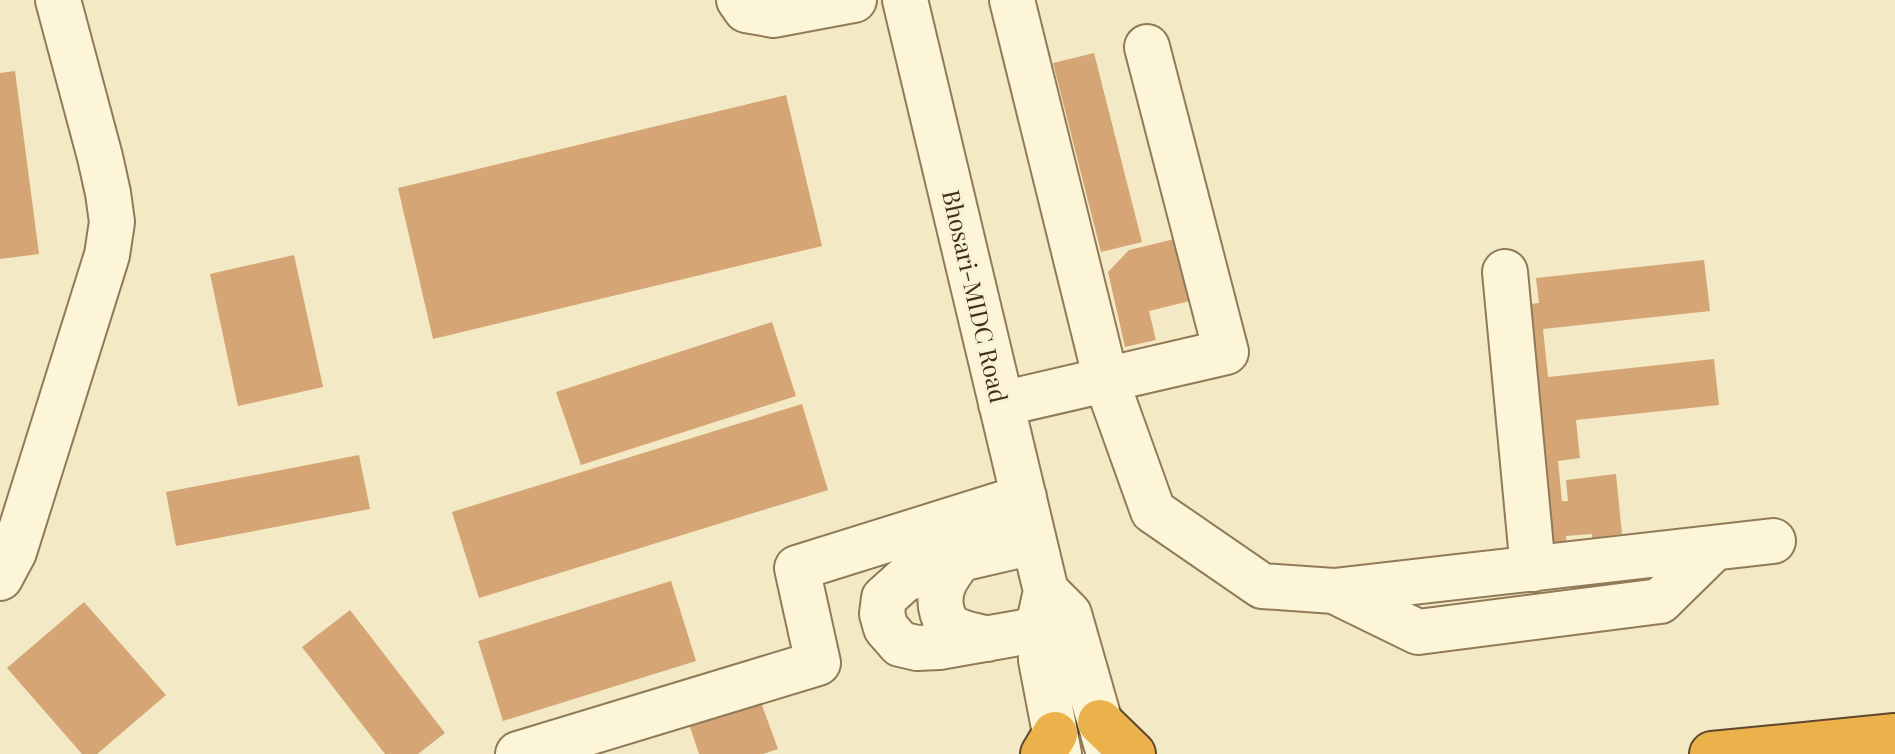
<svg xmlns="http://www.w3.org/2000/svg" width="1895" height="754" viewBox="0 0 1895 754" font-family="'Playfair Display',serif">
  <rect width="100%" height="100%" fill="#f3e9c4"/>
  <path fill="#d5a575" d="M1094,53L1142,242L1101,252L1053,63Z
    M15,71L39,254L0,259V73Z
    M786,95L822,246L433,339L398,188Z
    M1183,237L1198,299L1149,311L1156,340L1125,347L1108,272L1129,250Z
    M294,255L323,387L238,406L210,274Z
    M1704,260L1710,311L1543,329L1548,377L1714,359L1719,405L1576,420L1580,458L1558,461L1562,501H1568L1566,480L1616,474L1622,534L1592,538V534L1566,536L1568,549L1543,552L1521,305L1539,303L1536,278Z
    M772,322L796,396L581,465L556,392Z
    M802,404L828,490L479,598L452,512Z
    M359,455L370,509L176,546L166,492Z
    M671,581L696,661L503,721L478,641Z
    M84,602L166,695L97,754H82L7,668Z
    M350,610L445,733L418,754H385L302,647Z
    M759,697L778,749L763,754H699L688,721Z"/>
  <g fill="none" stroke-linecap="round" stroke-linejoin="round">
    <g stroke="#907a58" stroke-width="48">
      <path id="minor" d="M739,0L746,10L774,15L854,0
        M905,0L1046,591L1040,618L1041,660L1059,754
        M1012,0L1106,380L1153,511L1262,586L1334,591L1773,541
        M1505,272L1533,569
        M1001,404L1226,352L1147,47
        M1034,542L960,559L904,580L884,598L882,614L886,628L900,644L917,648L939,647L1041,629
        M960,559C948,575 938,587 941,607C942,613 945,621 949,625C959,634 975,635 987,639
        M0,578L14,552L107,255L112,222L108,193L100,157L58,0
        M1046,591L1069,614L1109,754
        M1334,591L1418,632L1660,601L1714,548
        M518,754L818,663L797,568L1024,497"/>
    </g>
    <g stroke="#5e472c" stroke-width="48">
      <path id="highway" d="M1100,722L1133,754
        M1043,754L1055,734
        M1712,754L1895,736"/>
    </g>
    <use href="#minor" stroke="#fcf5d8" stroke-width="44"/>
    <use href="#highway" stroke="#ebb24c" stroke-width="44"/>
  </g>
  <g text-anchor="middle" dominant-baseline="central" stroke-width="6" stroke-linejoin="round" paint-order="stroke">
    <g font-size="24" fill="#3f301d" stroke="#f9f2d4">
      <text transform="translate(976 296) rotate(77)">Bhosari-MIDC Road</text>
    </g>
  </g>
</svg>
